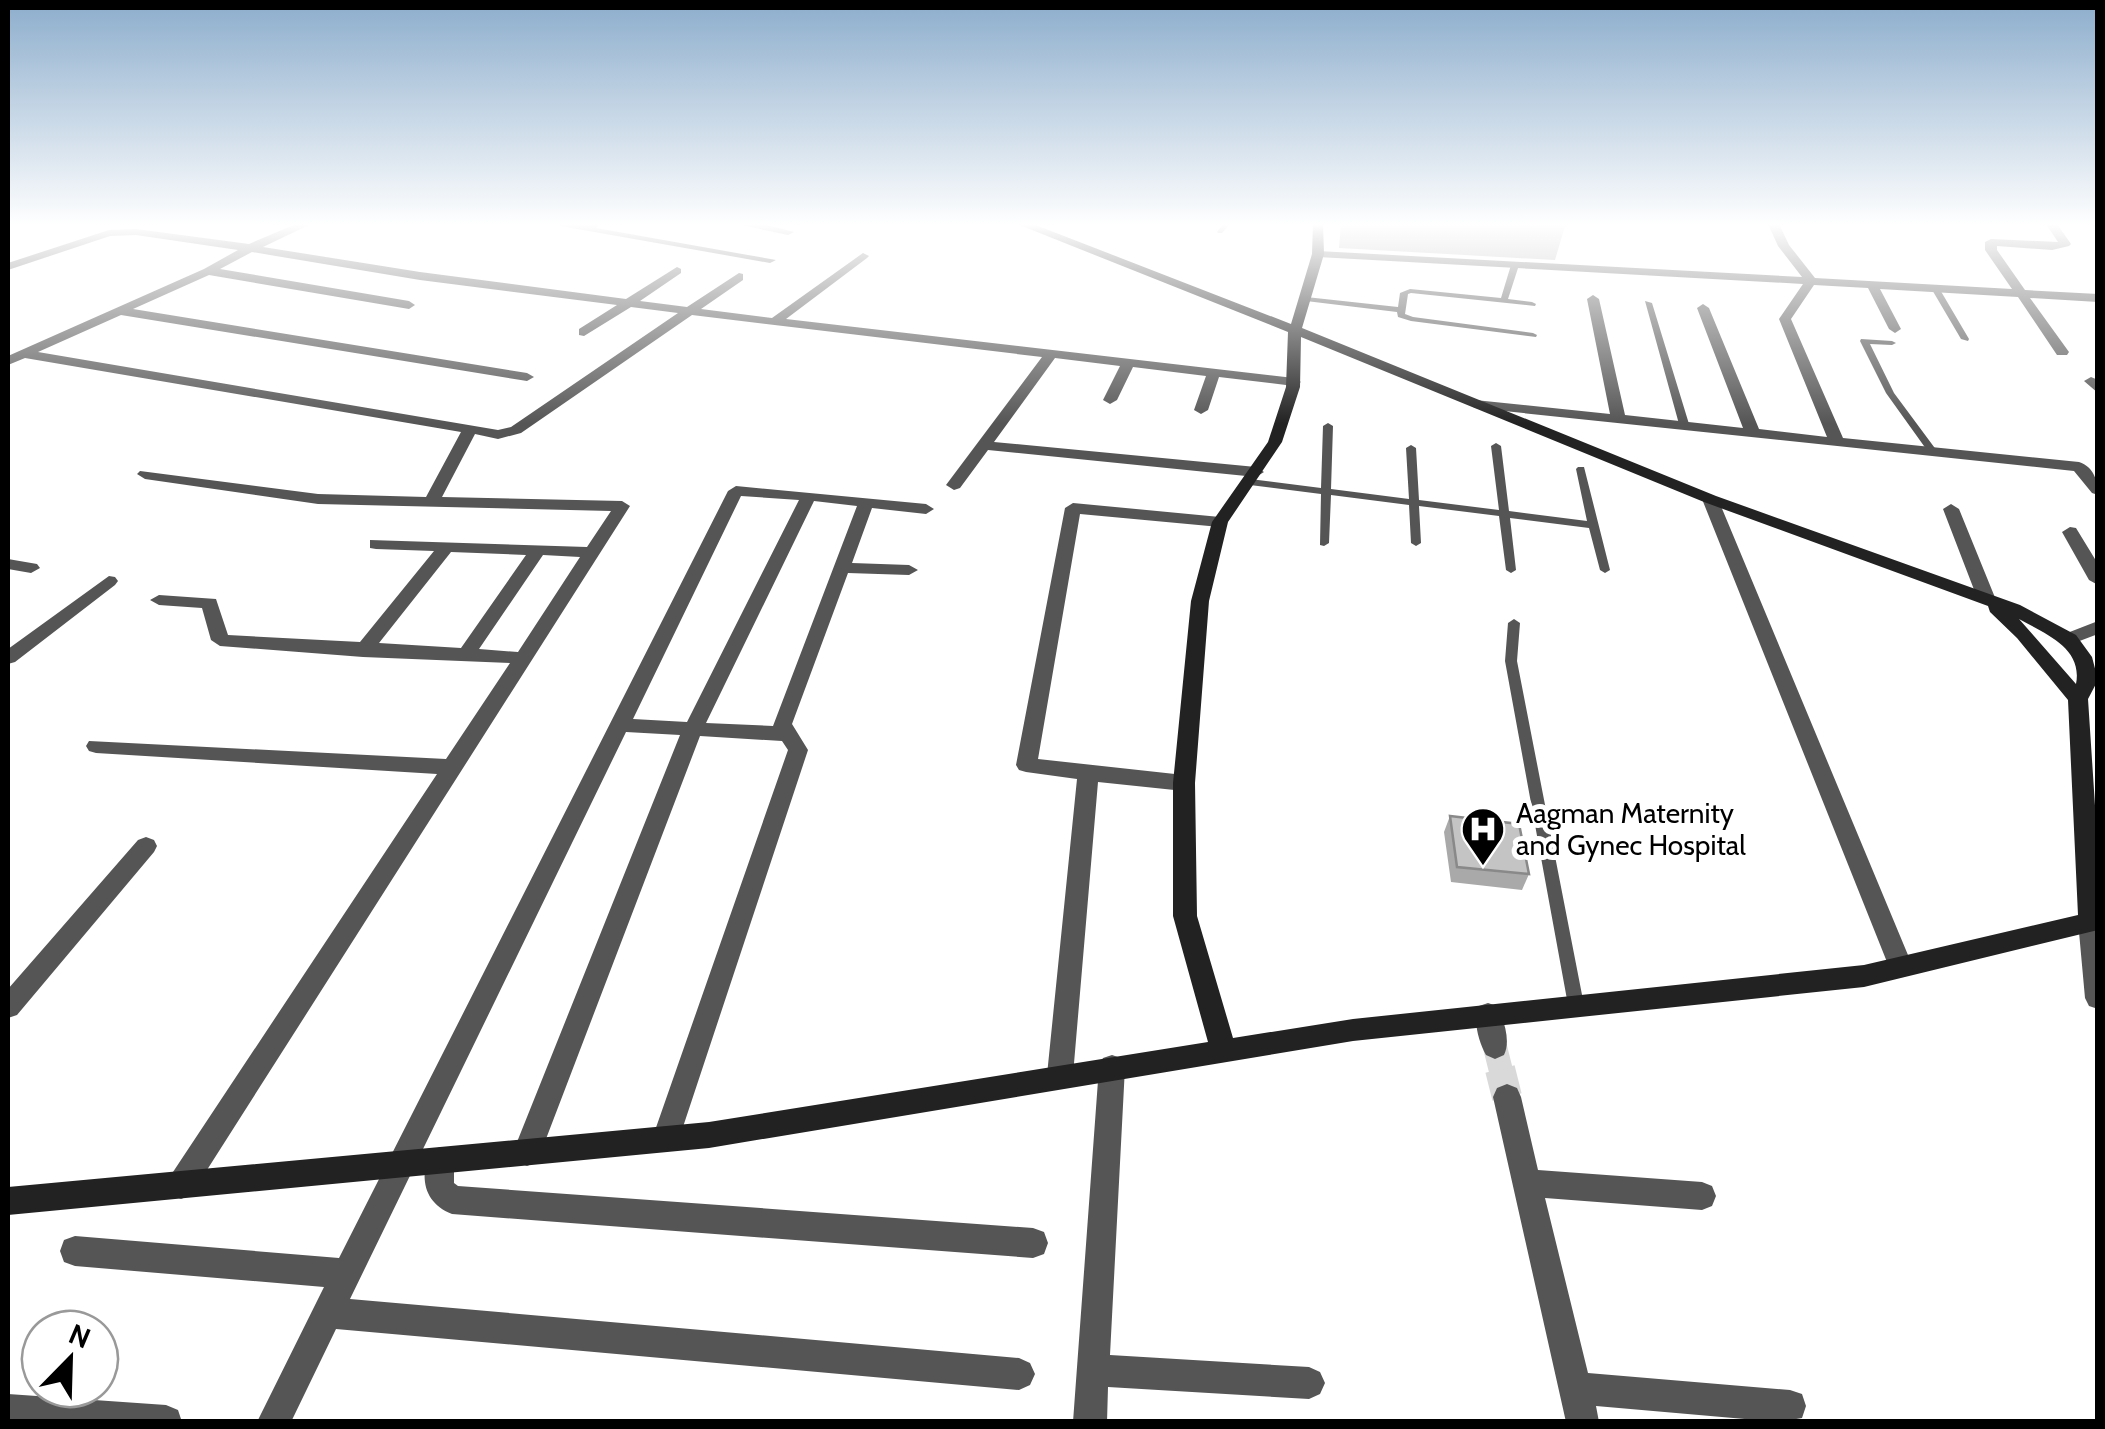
<svg xmlns="http://www.w3.org/2000/svg" width="2105" height="1429" viewBox="0 0 2105 1429" font-family="Cabin,sans-serif">
  <rect width="100%" height="100%" fill="#fff"/>
  <g fill="none" stroke-linecap="round" stroke-linejoin="round">
    <path stroke="#d9d9d9" stroke-width="24" stroke-dasharray="24 12" stroke-linecap="butt" d="M1495,1047L1501,1071"/>
    <path stroke="#d9d9d9" stroke-width="30" stroke-dasharray="30 15" stroke-linecap="butt" d="M1500,1069L1507,1097"/>
    <path fill="#555" fill-rule="evenodd" d="M1223,224H1230L1222,233H1218L1217,232Z
      M1515,263L1519,265L1508,299L1532,302L1536,304L1535,306L1411,293L1408,294L1405,314L1413,317L1533,333L1537,335L1536,337L1411,321L1398,317L1397,312L1306,301L1302,299L1306,297L1398,307L1400,293L1410,289L1501,298L1511,265Z
      M1932,286L1939,288L1969,339L1968,341L1961,339L1931,288Z
      M1645,301L1652,303L1689,424L1687,426L1679,424Z
      M1861,339L1892,341L1896,343L1892,345L1870,344L1894,393L1937,451L1935,453H1929L1886,393L1860,341Z
      M1328,423L1333,426L1331,489L1409,499L1406,448L1411,445L1416,448L1419,500L1499,510L1491,446L1496,443L1501,446L1509,511L1587,521L1576,469L1578,467H1584L1610,570L1605,573L1600,570L1589,528L1510,518L1516,570L1511,573L1506,570L1499,516L1419,506L1421,543L1416,546L1411,543L1409,505L1331,495L1329,543L1324,546L1320,545L1321,494L1250,485L1245,482L1250,479L1321,488L1323,426Z
      M1514,619L1520,623L1517,661L1584,1005L1582,1010L1576,1012L1570,1010L1568,1005L1505,661L1508,623Z"/>
    <path fill="#555" fill-rule="evenodd" d="M296,224H311L263,247L420,272L626,299L677,267L681,269V273L640,301L687,307L739,273L743,274V280L701,309L772,318L863,253L869,256L867,258L786,319L1294,378L1301,382L1294,386L1219,377L1208,410L1201,414L1194,410L1206,376L1133,367L1117,400L1110,404L1103,400L1120,366L1055,358L994,442L1256,467L1264,472L1256,477L988,450L960,488L954,490L946,485L1042,357L692,315L521,433L498,439L475,434L442,497L622,501L630,506L191,1195L181,1199L171,1195L167,1185L171,1175L437,774L96,753L89,751L86,746L89,741L446,759L510,663L363,657L220,646L211,640L202,608L159,605L150,600L159,595L216,599L228,635L360,642L434,551L376,549L370,548V540L587,547L611,511L318,504L145,479L137,474L140,471L318,494L426,497L461,432L25,358L8,365V356L204,269L238,250L136,235L110,236L8,270V263L109,230L136,229L249,244ZM252,252L420,280L617,305L579,329V335L584,336L631,307L678,313L511,427L498,430L38,352L121,315L527,381L534,377L527,373L133,309L209,275L409,309L415,305L409,301L220,269ZM451,552L526,555L461,648L379,643ZM543,555L580,557L518,652L479,649Z
      M549,224H600L596,228L776,260L770,263Z
      M737,224H763L794,232L788,235Z
      M1768,224H1779L1789,245L1815,278L2012,289L1985,250V242L1991,239L2058,242L2046,224H2057L2071,244L2069,246L2052,250L1997,246V250L2025,290L2098,294V302L2030,298L2069,352L2067,355H2057L2018,297L1880,289L1901,329L1895,333L1889,329L1868,288L1814,285L1791,319L1843,438L2079,462C2094,467 2098,481 2098,495L2092,493L2074,471L1475,408L1468,404L1475,400L1610,414L1587,299L1593,295L1599,299L1625,415L1743,428L1697,308L1703,304L1709,308L1759,429L1827,437L1779,319L1803,284L1318,257L1312,254L1318,251L1802,277L1778,246Z
      M2090,224H2098V228Z
      M2091,377L2098,380V393L2084,381Z
      M736,486L926,504L934,509L926,514L872,508L852,563L909,565L918,570L909,575L848,573L792,724L808,750L676,1148L666,1152L656,1148L652,1139L788,750L782,741L700,736L541,1152L537,1162L527,1166L517,1162L513,1152L680,735L626,732L350,1299L1019,1358L1030,1363L1035,1374L1030,1385L1019,1390L336,1329L291,1422H257L324,1287L75,1266L64,1262L60,1251L64,1240L75,1236L339,1258L728,491ZM741,496L799,500L687,722L633,719ZM814,501L857,506L773,726L706,723Z
      M1710,494L1718,499L1913,967L1910,974L1901,977L1892,974L1889,967L1702,499Z
      M1073,503L1220,517L1228,522L1220,527L1080,514L1038,759L1184,775L1192,778L1195,783L1192,788L1184,791L1098,782L1073,1075L1069,1084L1060,1087L1051,1084L1047,1075L1077,779L1026,772L1019,770L1016,765L1065,508Z
      M1951,504L1959,509L1996,600L1993,604L1987,605L1978,600L1943,509Z
      M2070,527L2076,528L2098,564V585L2089,580L2062,532Z
      M8,559L37,564L40,568L31,573L8,569Z
      M109,576L115,577L118,581L115,585L15,662L8,664V649Z
      M2098,621V634L2069,645L2060,639L2062,635Z
      M146,837L154,840L157,846L154,852L17,1015L8,1018V989L138,840Z
      M2090,911L2098,914V1009L2089,1006L2085,998L2078,921L2082,914Z
      M1488,1003L1497,1006C1504,1020 1511,1041 1504,1055L1495,1059L1486,1055C1479,1042 1472,1020 1479,1006Z
      M1112,1055L1121,1058L1125,1067L1110,1355L1309,1367L1320,1372L1325,1383L1320,1394L1309,1399L1108,1387L1107,1422H1073L1099,1067L1103,1058Z
      M1507,1084L1517,1088L1521,1097L1538,1170L1702,1182L1712,1186L1716,1196L1712,1206L1702,1210L1545,1198L1588,1373L1790,1390L1802,1394L1806,1406L1802,1418L1779,1422L1596,1406L1599,1422H1566L1493,1097L1497,1088Z
      M440,1147L450,1151L454,1161V1183L458,1186L1033,1228L1044,1232L1048,1243L1044,1254L1033,1258L452,1214C424,1203 419,1178 430,1151Z
      M8,1394L166,1405L178,1410L182,1422H8Z"/>
    <path fill="#222" fill-rule="evenodd" d="M1017,224H1033L1291,324L1312,254L1313,224H1323L1324,254L1302,328L1716,496L2020,605L2076,635L2092,657L2098,680L2088,699L2098,851V930L1864,987L1353,1041L709,1148L8,1215V1187L709,1122L1208,1042L1173,916V783L1191,601L1212,522L1268,442L1286,387L1288,332ZM1301,337L1704,502L1988,606L1990,612L2017,638L2068,700L2078,915L1864,965L1353,1019L1233,1038L1197,916L1195,783L1209,601L1228,522L1282,442L1300,387ZM2019,619C2046,634 2083,648 2076,684Z"/>
  </g>
  <path fill="#a9a9a9" d="M1341,224H1565V226L1555,260L1339,248Z
    M1450,816L1529,874L1522,890L1451,882L1444,832Z"/>
  <path fill="#c4c4c4" stroke="#898989" stroke-width="2.5" d="M1528,224H1565V226Z
    M1450,816L1519,824L1529,874L1457,867Z"/>
  <linearGradient id="sky" x2="0" y2="1"><stop stop-color="#8cadcc"/><stop offset="0.53" stop-color="#fff"/><stop offset="1" stop-color="#fff" stop-opacity="0"/></linearGradient>
  <rect width="2105" height="424" fill="url(#sky)"/>
  <defs>
    <g id="hospital-pin" transform="scale(2.25)"><path d="M0 17L-7.5 6A9.5 9.5 0 1 1 7.5 6Z" fill="#000" stroke="#fff"/><path d="M-5-5h3v3.5h4V-5h3V5h-3V1.5h-4V5h-3Z" fill="#fff"/></g>
  </defs>
  <g fill-rule="evenodd">
    <use href="#hospital-pin" x="1483" y="829"/>
  </g>
  <g text-anchor="middle" dominant-baseline="central" stroke-width="10" stroke-linejoin="round" paint-order="stroke">
    <g font-size="28" fill="#000" stroke="#fff" text-anchor="start">
      <text x="1516" y="813">Aagman Maternity<tspan x="1516" dy="32">and Gynec Hospital</tspan></text>
    </g>
  </g>
  <rect width="2105" height="1429" fill="none" stroke="#000000" stroke-width="20"/>
  <g transform="translate(70 1359) rotate(23)"><circle r="48" fill="#ffffff" stroke="#999999" stroke-width="2.5"/>
  <path d="M0-8L18 38L0 25L-18 38Z" fill="#000000"/>
  <text y="-15" font-size="28" font-weight="bold" text-anchor="middle" fill="#000000">N</text>
  </g>
</svg>
